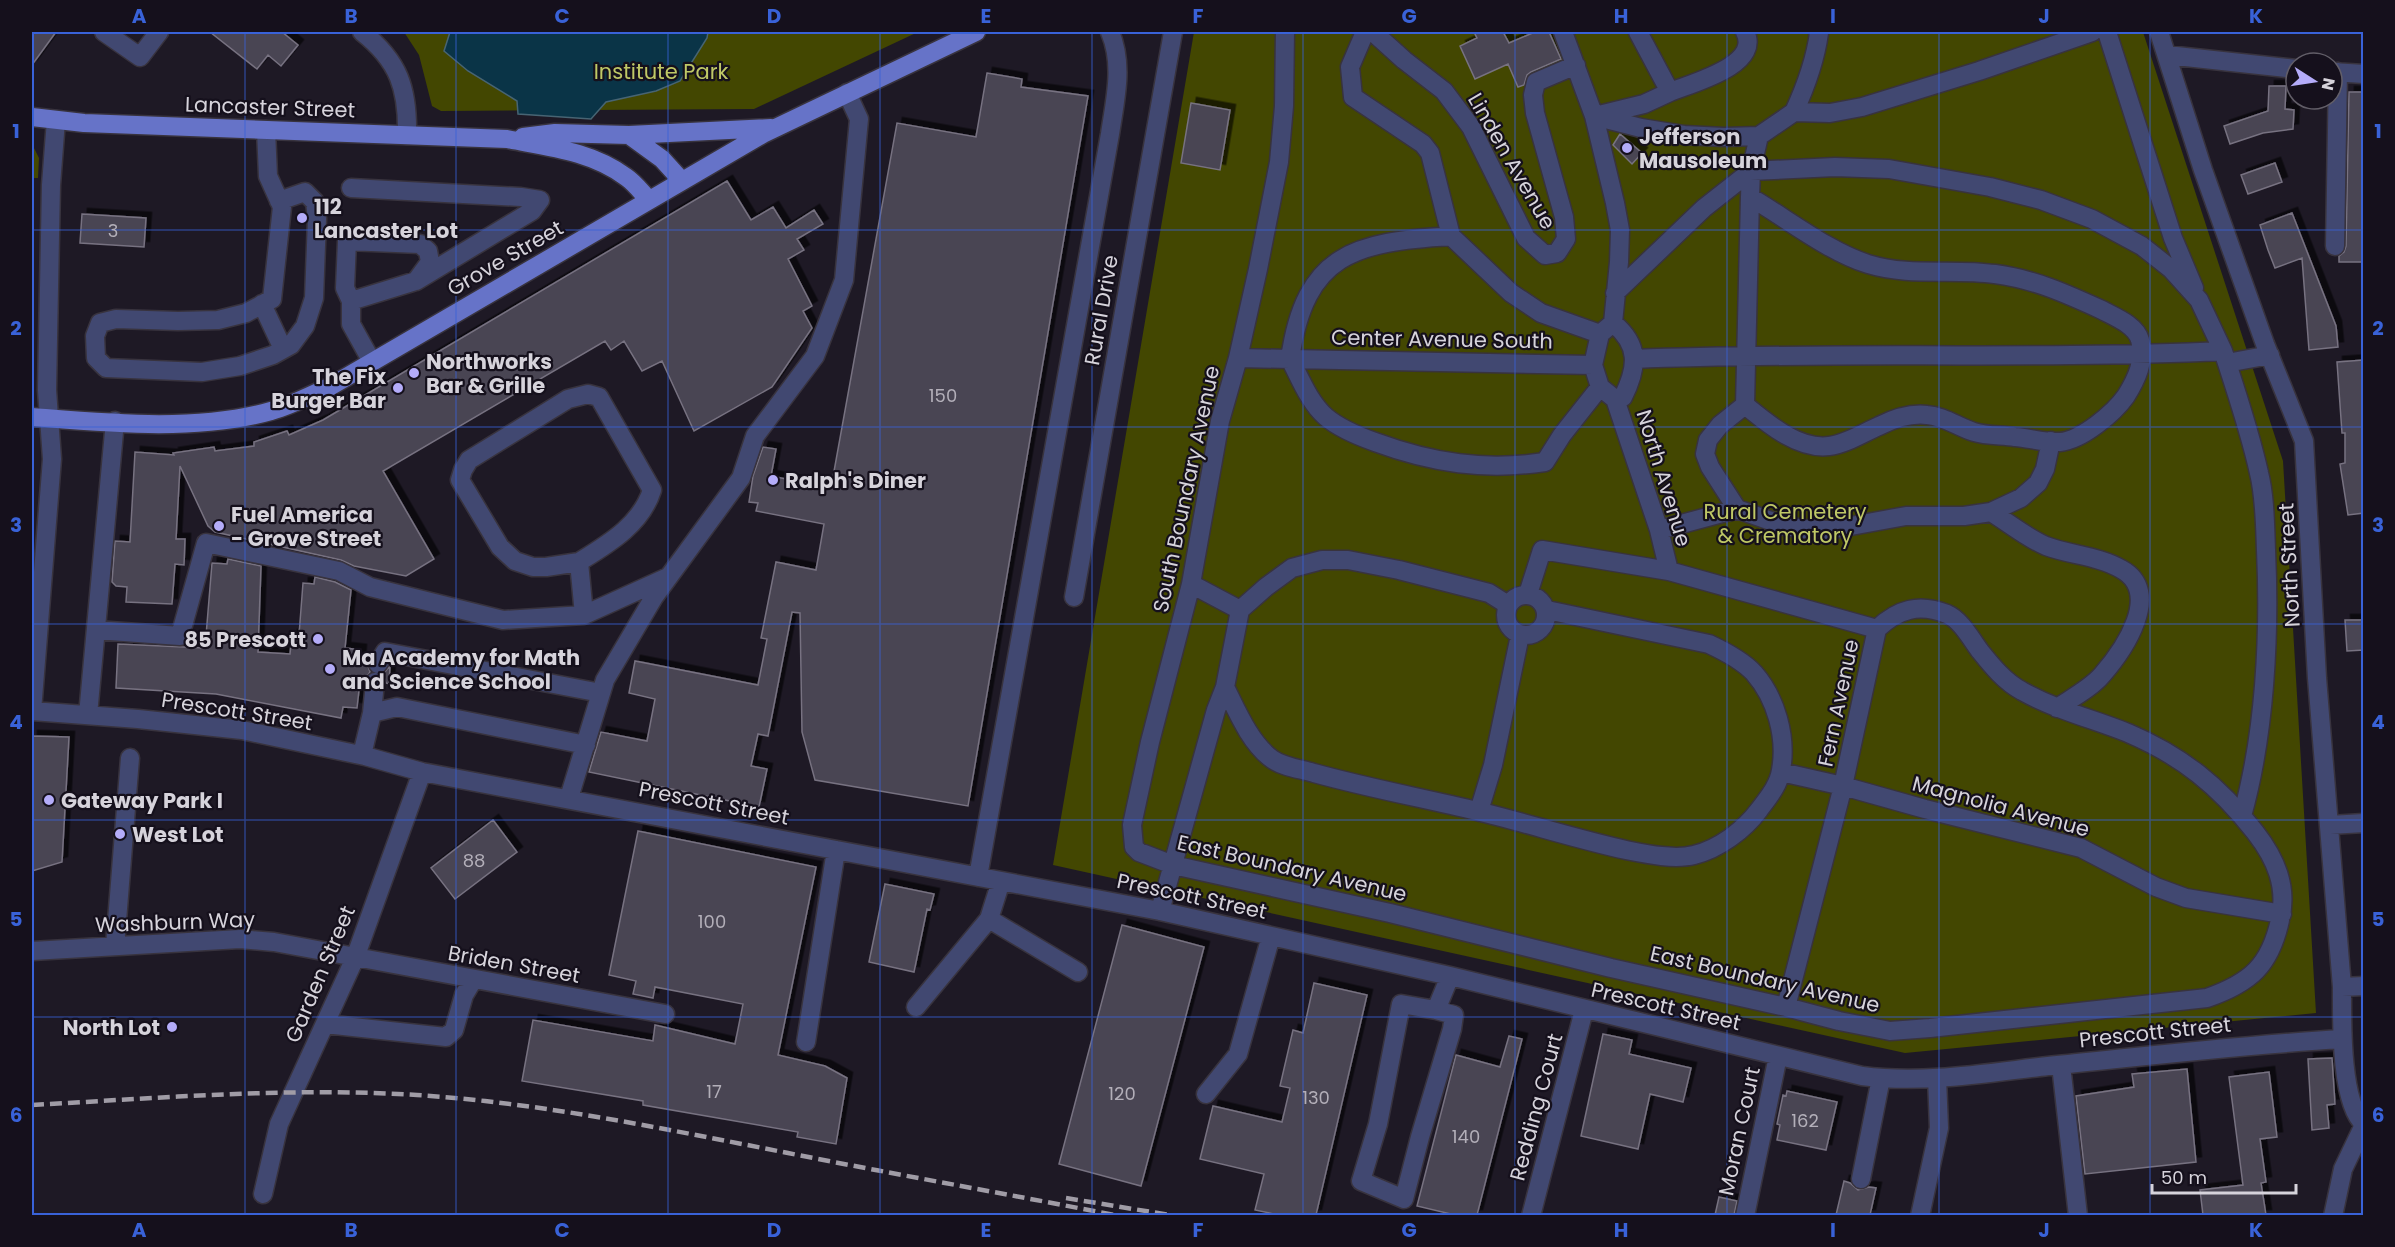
<svg xmlns="http://www.w3.org/2000/svg" width="2395" height="1247" viewBox="0 0 2395 1247" font-family="Poppins,sans-serif">
  <defs>
    <filter id="shadow"><feDropShadow dx="5.5" dy="-5.5" stdDeviation="0" flood-color="#0009"/></filter>
  </defs>
  <rect width="100%" height="100%" fill="#1e1925"/>
  <path fill="#434701" d="M404,32H918L754,109L441,111L432,106L419,55Z
    M1194,32H2143L2283,461L2316,1013L1905,1053L1053,865Z
    M32,144L39,158L38,178H32Z"/>
  <path fill="#0a3447" stroke="#476473" stroke-width="1.5" d="M450,32H708L707,38L680,81L656,91L606,102L591,119L518,114L517,101L468,71L444,51Z"/>
  <path fill="#494452" stroke="#777281" stroke-width="1.5" filter="url(#shadow)" d="M32,32H56L32,65Z
    M210,32H282L298,45L281,66L268,55L257,69Z
    M1474,32H1503L1509,43L1535,32H1549L1561,59L1531,72L1527,75L1524,85L1518,87L1508,64L1475,79L1460,46L1477,38Z
    M987,73L1022,79L1021,87L1088,96L968,806L815,780L802,732L800,613L792,612L768,736L758,734L751,766L767,769L759,807L589,772L601,732L647,741L655,699L629,693L635,661L758,685L767,639L761,638L776,562L816,570L824,524L756,511L758,503L749,502L753,476L763,447L776,449L771,476L831,488L897,123L976,137Z
    M2269,86H2286L2285,109L2294,110L2293,129L2263,133L2230,144L2224,126L2268,111Z
    M2349,92H2364V262H2339V256L2344,252L2346,246Z
    M1191,103L1230,110L1220,170L1181,163Z
    M1620,134L1642,153L1632,164L1613,145Z
    M2275,163L2282,182L2248,194L2241,175Z
    M727,181L751,220L773,207L786,228L814,210L823,224L797,239L804,250L788,259L812,306L803,311L812,328L772,387L694,431L662,361L642,371L624,341L611,350L605,341L383,471L434,559L406,576L354,566L341,560L215,532L208,526L180,466L176,539H185L184,565L175,564L172,604L126,602L127,587L116,586L112,582L115,541L130,542L135,452L174,455L173,453L214,447L215,451L254,446V442L287,431L289,435L323,420Z
    M2292,213L2336,326L2338,347L2309,350L2302,258L2275,268L2268,250L2260,225Z
    M82,214L146,218L144,247L80,243Z
    M2364,360V513L2348,515L2340,464L2345,463V433H2342L2337,362Z
    M228,559L261,566L258,652L290,654L292,635H299L303,583L314,584L315,577L335,582L351,590L345,648L361,650L360,662L367,663L370,672L364,681H360L357,708L343,707L341,718L216,694L116,688L118,644L205,648L212,563L227,564Z
    M2345,620H2364V650L2347,651Z
    M390,666L389,684L386,683L383,674Z
    M32,736L69,737L62,862L32,871Z
    M493,820L517,852L455,899L431,868Z
    M638,831L816,867L778,1055L825,1066L847,1078L836,1144L797,1137L798,1132L643,1105V1101L522,1081L533,1020L653,1041L655,1025L735,1044L743,1004L655,987L653,998L633,994L636,981L609,975Z
    M885,884L934,894L930,910L927,909L914,972L869,962Z
    M1122,925L1204,947L1141,1186L1059,1164Z
    M1314,983L1367,995L1316,1215H1279L1255,1210L1264,1174L1200,1159L1213,1106L1282,1122L1290,1088L1280,1086L1293,1030L1303,1033Z
    M1603,1034L1632,1040L1629,1054L1691,1068L1683,1102L1650,1094L1638,1149L1581,1136Z
    M1509,1036L1522,1039L1477,1215H1455L1417,1206L1456,1055L1500,1067Z
    M2332,1058L2335,1104L2327,1105L2329,1128L2312,1130L2308,1059Z
    M2187,1069L2196,1162L2085,1174L2076,1096L2134,1087L2132,1074Z
    M2269,1072L2277,1137L2260,1139L2266,1182L2261,1183L2266,1215H2203L2200,1190L2243,1185L2229,1077Z
    M1787,1091L1837,1102L1826,1150L1777,1140L1780,1125L1777,1124L1783,1095L1786,1096Z
    M1844,1181L1850,1183L1858,1190L1869,1187L1876,1188L1870,1215H1836Z
    M1719,1197L1737,1201L1734,1215H1715Z"/>
  <g fill="none" stroke-linecap="round" stroke-linejoin="round">
    <g stroke="#38333e" stroke-width="21">
      <path id="minor" d="M104,32L140,57L159,32
        M362,32C399,61 408,89 407,135
        M1285,32L1284,106L1279,162L1258,269L1238,358L1220,421L1191,584L1150,742L1132,825L1134,847L1139,852L1173,865L1390,913L1611,968L1786,1007L1839,1021L1890,1031L1930,1028L2207,998C2250,983 2270,966 2280,920C2288,887 2276,859 2255,832C2219,786 2182,756 2128,733C2093,719 2056,710 2022,691C2005,682 1992,666 1980,651C1971,639 1961,620 1947,614C1919,603 1898,609 1877,629L1843,786L1786,1007
        M1365,32L1350,67L1353,97L1423,144L1430,153L1451,236L1511,293L1541,313L1600,334
        M1373,32L1404,60L1444,91L1471,127L1526,238L1545,255L1557,253L1566,239L1564,217L1535,113L1533,95L1536,82L1576,65
        M1563,32L1594,116L1615,203L1620,230L1619,262L1613,323
        M1638,32L1670,92C1692,83 1762,65 1745,32
        M2107,32L2173,238L2194,288
        M2159,32L2203,170L2265,344L2304,441L2317,678L2342,987C2342,1019 2340,1103 2364,1124
        M2167,55L2296,69
        M2332,72L2364,74
        M1794,112C1806,86 1815,62 1819,33L1818,32
        M1599,115L1644,104L1670,92
        M1594,116L1641,128L1684,135L1724,137L1759,136L1794,112L1830,113L1862,107L1979,71L2092,32
        M266,130L268,176L282,207L272,299L246,313L218,320L178,321L116,319L100,323L95,336L96,358L106,368L202,372L240,366L273,355L291,345L305,326L314,298L317,219L315,202L305,192L279,201
        M351,188L521,197L540,200L532,211L416,281
        M1750,197C1786,218 1829,252 1868,264C1910,277 1953,268 1995,274C2034,279 2067,294 2102,310C2115,317 2136,325 2140,340C2146,360 2136,380 2126,396C2114,413 2082,440 2060,442C2046,443 2029,438 2015,437C2001,435 1987,436 1974,432C1958,427 1944,416 1927,415C1910,413 1895,418 1879,426C1863,433 1846,444 1829,446C1798,450 1767,423 1745,405Z
        M2335,246L2338,72
        M1615,293L1704,208L1751,171L1759,136
        M351,301L416,281L430,262L428,251L420,244L347,241L345,288L351,301V324L372,362
        M262,304L283,349
        M1613,323C1640,345 1638,367 1623,397L1615,399L1600,387L1593,365L1600,334Z
        M2223,351C2236,391 2250,432 2259,473C2265,497 2265,525 2266,550C2270,635 2265,734 2242,816
        M1238,358L1290,359C1305,253 1355,242 1451,236
        M1635,359C1831,351 2027,360 2223,351L2199,300L2171,269L2142,246L2092,219L2041,200L1990,187L1889,169L1835,167L1751,171L1750,197
        M2227,363L2270,355
        M1593,365L1290,359C1300,378 1309,402 1326,417C1339,428 1358,436 1375,442C1432,463 1485,471 1545,462L1562,435L1600,387
        M1615,399L1659,530L1669,571
        M1745,405L1720,425L1708,440L1705,454L1710,467L1737,509L1785,526L1805,529L1829,530L1906,516H1964L1991,512L2021,498L2038,483L2045,469L2051,441
        M1991,512C2009,523 2027,538 2046,546C2070,555 2099,556 2121,569C2164,592 2123,651 2102,675C2091,688 2072,698 2057,708
        M1659,530L1737,509
        M579,562C608,544 641,525 652,490L599,397L588,394L568,399L469,460L463,470L460,480L500,547L515,561L533,567H546L579,562L584,615
        M1191,584L1240,610
        M1528,594L1542,550L1669,571L1877,629
        M1506 615a20 20 0 1 1 40 0a20 20 0 1 1-40 0Z
        M1074,597L1173,32
        M1240,610L1225,687C1237,711 1250,743 1272,759C1283,767 1301,769 1314,773C1368,788 1423,798 1477,811C1527,823 1576,839 1626,850C1646,854 1674,860 1694,855C1719,849 1744,830 1759,810C1768,798 1779,785 1781,770C1787,737 1776,698 1754,673C1742,660 1724,651 1709,644L1547,610
        M1240,610L1266,587L1292,568L1322,560H1348L1399,570L1489,593L1508,605
        M96,630L180,636L206,543L339,571L370,587L503,620L584,615L668,577
        M378,664L385,652L601,693
        M32,711L138,719L242,730L365,756L422,772L1160,911L1450,976L1862,1076C1923,1084 1986,1073 2048,1066C2146,1056 2244,1045 2342,1039
        M32,711L52,459L47,390L51,185L56,120
        M372,713L397,707L586,745
        M88,715L115,421
        M362,755L372,713L375,682
        M1781,772L1843,786L1925,809L2081,848L2156,887L2186,898L2282,914
        M569,798L605,680L654,597L741,478L755,436L815,356L844,280L859,119L847,93
        M1479,811L1493,765L1520,635
        M2330,825L2364,823
        M978,877L1110,134C1115,100 1124,65 1110,32
        M1160,911L1216,710L1225,687
        M989,919L1078,972
        M115,946L130,758
        M32,951L240,939L274,942L665,1014
        M2342,987L2364,986
        M916,1007L989,919L1001,881
        M1436,1010L1454,1015L1452,1029L1420,1137L1404,1199L1361,1181L1378,1124L1401,1004L1436,1010L1450,976
        M325,1024L446,1037L454,1030L464,995L473,980
        M806,1042L836,850
        M2061,1065L2078,1216
        M1206,1094L1238,1054L1271,936
        M1861,1179L1881,1078
        M263,1194L279,1124L355,958L422,772
        M1531,1216L1584,1010
        M1745,1216L1778,1056
        M1920,1216L1939,1128L1937,1078
        M2333,1216L2343,1169L2364,1125"/>
    </g>
    <g stroke="#38333e" stroke-width="21">
      <path id="major" d="M32,117L84,123L507,139C548,147 591,151 626,177C635,183 642,193 649,200
        M629,135L771,128
        M523,137L555,133L629,135L662,159L682,181
        M32,417C107,423 197,432 271,411C292,405 311,395 331,386L763,134L976,32"/>
    </g>
    <use href="#minor" stroke="#414871" stroke-width="18"/>
    <use href="#major" stroke="#6673c8" stroke-width="18"/>
    <path stroke="#a09ca6" stroke-width="4.5" stroke-dasharray="12 6" stroke-linecap="butt" d="M32,1105C160,1098 289,1087 417,1095C542,1103 665,1129 788,1153C898,1175 1008,1194 1119,1216
      M1066,1198L1176,1216"/>
  </g>
  <path fill="none" stroke="#3962d8" stroke-width="1.5" stroke-opacity="0.55" d="M245,32V1216M456,32V1216M668,32V1216M880,32V1216M1092,32V1216M1303,32V1216M1515,32V1216M1727,32V1216M1939,32V1216M2150,32V1216M32,230H2364M32,427H2364M32,624H2364M32,820H2364M32,1017H2364"/>
  <g fill="#b4acf9" stroke="#15101c" stroke-width="2">
    <circle cx="1627" cy="148" r="6"/>
    <circle cx="302" cy="218" r="6"/>
    <circle cx="414" cy="373" r="6"/>
    <circle cx="398" cy="388" r="6"/>
    <circle cx="773" cy="480" r="6"/>
    <circle cx="219" cy="526" r="6"/>
    <circle cx="318" cy="639" r="6"/>
    <circle cx="330" cy="669" r="6"/>
    <circle cx="49" cy="800" r="6"/>
    <circle cx="120" cy="834" r="6"/>
    <circle cx="172" cy="1027" r="6"/>
  </g>
  <g text-anchor="middle" dominant-baseline="central" stroke-width="4.5" stroke-linejoin="round" paint-order="stroke">
    <g font-size="18" fill="#b3afb9">
      <text x="113" y="230">3</text>
      <text x="943" y="395">150</text>
      <text x="474" y="860">88</text>
      <text x="712" y="921">100</text>
      <text x="714" y="1091">17</text>
      <text x="1122" y="1093">120</text>
      <text x="1316" y="1097">130</text>
      <text x="1805" y="1120">162</text>
      <text x="1466" y="1136">140</text>
    </g>
    <g font-size="21" fill="#bfc866" stroke="#15101c">
      <text x="661" y="71">Institute Park</text>
      <text x="1785" y="511">Rural Cemetery<tspan x="1785" dy="24">&amp; Crematory</tspan></text>
    </g>
    <g font-size="21" fill="#d6d3db" stroke="#15101c">
      <text transform="translate(270 107) rotate(2)">Lancaster Street</text>
      <text transform="translate(1512 161) rotate(60)">Linden Avenue</text>
      <text transform="translate(505 258) rotate(-30)">Grove Street</text>
      <text transform="translate(1101 310) rotate(-80)">Rural Drive</text>
      <text transform="translate(1442 339) rotate(1)">Center Avenue South</text>
      <text transform="translate(1664 478) rotate(73)">North Avenue</text>
      <text transform="translate(1186 489) rotate(-78)">South Boundary Avenue</text>
      <text transform="translate(2289 565) rotate(-93)">North Street</text>
      <text transform="translate(1838 703) rotate(-78)">Fern Avenue</text>
      <text transform="translate(237 711) rotate(9)">Prescott Street</text>
      <text transform="translate(714 803) rotate(11)">Prescott Street</text>
      <text transform="translate(2001 806) rotate(15)">Magnolia Avenue</text>
      <text transform="translate(1292 868) rotate(13)">East Boundary Avenue</text>
      <text transform="translate(1192 896) rotate(12)">Prescott Street</text>
      <text transform="translate(175 922) rotate(-2)">Washburn Way</text>
      <text transform="translate(514 964) rotate(10)">Briden Street</text>
      <text transform="translate(320 974) rotate(-67)">Garden Street</text>
      <text transform="translate(1765 979) rotate(13)">East Boundary Avenue</text>
      <text transform="translate(1666 1006) rotate(13)">Prescott Street</text>
      <text transform="translate(2155 1032) rotate(-6)">Prescott Street</text>
      <text transform="translate(1536 1107) rotate(-75)">Redding Court</text>
      <text transform="translate(1739 1131) rotate(-78)">Moran Court</text>
    </g>
    <g font-size="21" font-weight="bold" fill="#d6d3db" stroke="#15101c" text-anchor="start">
      <text x="1639" y="136">Jefferson<tspan x="1639" dy="24">Mausoleum</tspan></text>
      <text x="314" y="206">112<tspan x="314" dy="24">Lancaster Lot</tspan></text>
      <text x="426" y="361">Northworks<tspan x="426" dy="24">Bar &amp; Grille</tspan></text>
      <text x="386" y="376" text-anchor="end">The Fix<tspan x="386" dy="24">Burger Bar</tspan></text>
      <text x="785" y="480">Ralph's Diner</text>
      <text x="231" y="514">Fuel America<tspan x="231" dy="24">- Grove Street</tspan></text>
      <text x="306" y="639" text-anchor="end">85 Prescott</text>
      <text x="342" y="657">Ma Academy for Math<tspan x="342" dy="24">and Science School</tspan></text>
      <text x="61" y="800">Gateway Park I</text>
      <text x="132" y="834">West Lot</text>
      <text x="160" y="1027" text-anchor="end">North Lot</text>
    </g>
  </g>
  <rect width="2395" height="1247" fill="none" stroke="#15101c" stroke-width="66"/>
  <g transform="translate(2314 81) rotate(102)"><circle r="28" fill="#15101c" stroke="#625e68" stroke-width="1.5"/>
  <path d="M0-4.5L10 22L0 15L-10 22Z" fill="#b4acf9"/>
  <text y="-9" font-size="16" font-weight="bold" text-anchor="middle" fill="#d6d3db">N</text>
  </g>
  <path d="M2152 1184v9h144v-9" fill="none" stroke="#d6d3db" stroke-width="3"/>
  <text x="2161" y="1184" font-size="18" fill="#d6d3db" stroke="#15101c" stroke-width="4.5" paint-order="stroke">50 m</text>
  <rect x="33" y="33" width="2329" height="1181" fill="none" stroke="#3962d8" stroke-width="2"/>
  <g font-size="20" text-anchor="middle" font-weight="bold" fill="#3962d8">
    <text x="139" y="23">A</text>
    <text x="351" y="23">B</text>
    <text x="562" y="23">C</text>
    <text x="774" y="23">D</text>
    <text x="986" y="23">E</text>
    <text x="1198" y="23">F</text>
    <text x="1409" y="23">G</text>
    <text x="1621" y="23">H</text>
    <text x="1833" y="23">I</text>
    <text x="2044" y="23">J</text>
    <text x="2256" y="23">K</text>
    <text x="16" y="138">1</text>
    <text x="2378" y="138">1</text>
    <text x="16" y="335">2</text>
    <text x="2378" y="335">2</text>
    <text x="16" y="532">3</text>
    <text x="2378" y="532">3</text>
    <text x="16" y="729">4</text>
    <text x="2378" y="729">4</text>
    <text x="16" y="926">5</text>
    <text x="2378" y="926">5</text>
    <text x="16" y="1122">6</text>
    <text x="2378" y="1122">6</text>
    <text x="139" y="1237">A</text>
    <text x="351" y="1237">B</text>
    <text x="562" y="1237">C</text>
    <text x="774" y="1237">D</text>
    <text x="986" y="1237">E</text>
    <text x="1198" y="1237">F</text>
    <text x="1409" y="1237">G</text>
    <text x="1621" y="1237">H</text>
    <text x="1833" y="1237">I</text>
    <text x="2044" y="1237">J</text>
    <text x="2256" y="1237">K</text>
  </g>
</svg>
